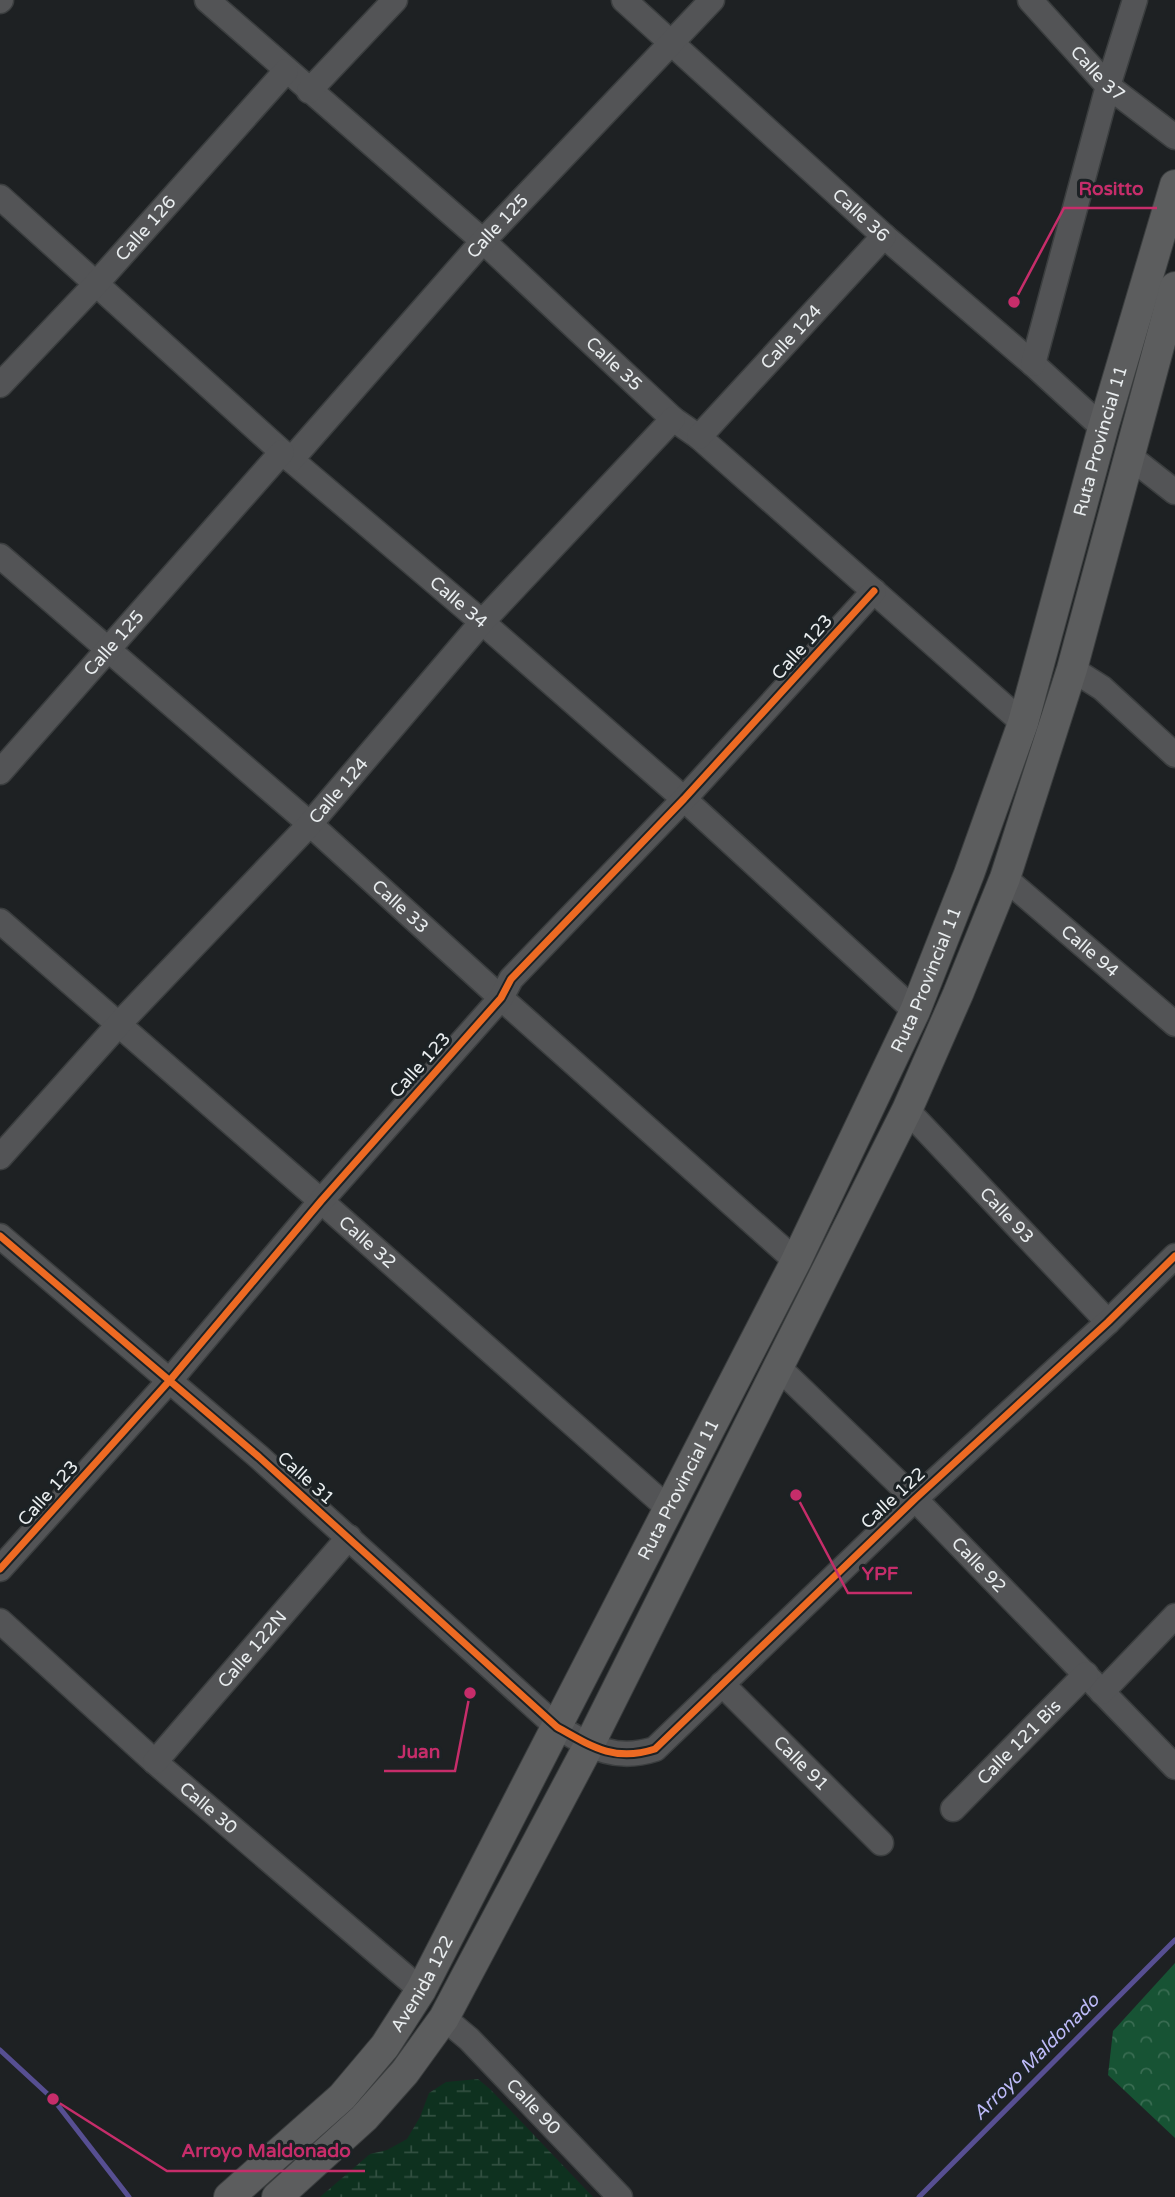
<svg xmlns="http://www.w3.org/2000/svg" width="1175" height="2197" viewBox="0 0 1175 2197" font-family="'Varela Round',sans-serif">
  <defs>
    <pattern id="forest-crowns" width="20" height="18" patternUnits="userSpaceOnUse" patternTransform="scale(1.75)"><rect width="20" height="18" fill="#175334"/><path d="M2 6a3 3 0 1 1 6 0M12 15a3 3 0 1 1 6 0" fill="none" stroke="#396c52"/></pattern>
    <pattern id="wetland-marsh" width="20" height="14" patternUnits="userSpaceOnUse" patternTransform="scale(1.75)"><rect width="20" height="14" fill="#0e311f"/><path d="M1 5h8M5 5V1M11 12h8M15 12V8" fill="none" stroke="#314f40"/></pattern>
  </defs>
  <rect width="100%" height="100%" fill="#1e2123"/>
  <path fill="url(#forest-crowns)" d="M1175,1963V2138L1108,2075L1113,2031Z"/>
  <path fill="url(#wetland-marsh)" d="M478,2079L491,2090L593,2197H320L370,2154L387,2150L407,2139L420,2117L429,2093L446,2082Z"/>
  <g fill="none" stroke-linecap="round" stroke-linejoin="round">
    <path stroke="#574f92" stroke-width="5" d="M0,2050L53,2099L129,2197
      M919,2197L1175,1940"/>
    <g stroke="#3b3e3f" stroke-width="27">
      <g id="minor">
        <path id="s1" d="M207,0L483,241L673,419L699,437L1023,723"/>
        <path id="s2" d="M624,0L884,236L1033,364L1103,428"/>
        <path id="s3" d="M1030,0L1108,86L1175,137"/>
        <path d="M0,1L1,0"/>
        <path d="M309,91L395,0"/>
        <path id="s4" d="M0,197L282,452L482,622L684,799L915,1011"/>
        <path d="M1033,364L1108,86L1135,0"/>
        <path id="s5" d="M0,385L95,285L286,71"/>
        <path id="s6" d="M699,437L884,236"/>
        <path d="M1129,456L1175,492"/>
        <path id="s7" d="M291,460L483,241L712,0"/>
        <path id="s8" d="M0,556L310,824L501,998L796,1261"/>
        <path d="M1072,669L1102,688L1175,755"/>
        <path id="s9" d="M0,772L282,452"/>
        <path id="s10" d="M1005,878L1175,1024"/>
        <path id="s11" d="M0,921L321,1201L669,1509"/>
        <path id="s12" d="M907,1110L1108,1322"/>
        <path id="s13" d="M0,1157L119,1024L310,824L482,622L673,419"/>
        <path d="M0,1236L259,1457L557,1727C592,1747 615,1762 655,1749L915,1499L1108,1322L1175,1256"/>
        <path id="s14" d="M778,1367L915,1499L1175,1767"/>
        <path d="M0,1569L171,1379L321,1201L501,998L511,979L684,799L874,591"/>
        <path id="s15" d="M0,1621L155,1762L421,1990"/>
        <path id="s16" d="M722,1684L881,1843"/>
        <path d="M1102,1692L1175,1616"/>
        <path id="s17" d="M155,1762L349,1537"/>
        <path id="s18" d="M953,1809L1086,1674"/>
        <path id="s19" d="M444,2018L469,2039L620,2197"/>
      </g>
    </g>
    <g stroke="#3b3e3f" stroke-width="32">
      <g id="major">
        <path id="s20" d="M229,2197L342,2097L385,2046L421,1990L796,1261L915,1011L969,874L1023,723L1103,428L1175,185"/>
        <path d="M277,2197L364,2118L405,2072L444,2018L589,1745L907,1110L958,994L1005,878L1072,669L1175,287"/>
      </g>
    </g>
    <use href="#minor" stroke="#535456" stroke-width="24"/>
    <use href="#major" stroke="#5c5d5e" stroke-width="30"/>
    <g stroke="#1c2225" stroke-width="11">
      <path id="cycleway" d="M0,1236L259,1457L557,1727C592,1747 615,1762 655,1749L915,1499L1108,1322L1175,1256
        M0,1569L171,1379L321,1201L501,998L511,979L684,799L874,591"/>
    </g>
    <use href="#cycleway" stroke="#ed6a23" stroke-width="7"/>
  </g>
  <g text-anchor="middle" dominant-baseline="central" stroke-width="6" stroke-linejoin="round" paint-order="stroke">
    <g font-size="18" fill="#e9edef" stroke="#1c2225">
      <text stroke="none"><textPath href="#s3" startOffset="100">Calle 37</textPath></text>
      <text stroke="none"><textPath href="#s2" startOffset="320">Calle 36</textPath></text>
      <text stroke="none"><textPath href="#s7" startOffset="312">Calle 125</textPath></text>
      <text stroke="none"><textPath href="#s5" startOffset="214">Calle 126</textPath></text>
      <text stroke="none"><textPath href="#s6" startOffset="136">Calle 124</textPath></text>
      <text stroke="none"><textPath href="#s1" startOffset="546">Calle 35</textPath></text>
      <text stroke="none"><textPath href="#s20" startOffset="1981">Ruta Provincial 11</textPath></text>
      <text stroke="none"><textPath href="#s4" startOffset="612">Calle 34</textPath></text>
      <text stroke="none"><textPath href="#s9" startOffset="172">Calle 125</textPath></text>
      <text transform="translate(802 647) rotate(-48)">Calle 123</text>
      <text stroke="none"><textPath href="#s13" startOffset="499">Calle 124</textPath></text>
      <text stroke="none"><textPath href="#s8" startOffset="532">Calle 33</textPath></text>
      <text stroke="none"><textPath href="#s10" startOffset="112">Calle 94</textPath></text>
      <text stroke="none"><textPath href="#s20" startOffset="1414">Ruta Provincial 11</textPath></text>
      <text transform="translate(420 1065) rotate(-48)">Calle 123</text>
      <text stroke="none"><textPath href="#s12" startOffset="145">Calle 93</textPath></text>
      <text stroke="none"><textPath href="#s11" startOffset="488">Calle 32</textPath></text>
      <text transform="translate(306 1478) rotate(42)">Calle 31</text>
      <text stroke="none"><textPath href="#s20" startOffset="847">Ruta Provincial 11</textPath></text>
      <text transform="translate(48 1493) rotate(-48)">Calle 123</text>
      <text transform="translate(893 1498) rotate(-43)">Calle 122</text>
      <text stroke="none"><textPath href="#s14" startOffset="282">Calle 92</textPath></text>
      <text stroke="none"><textPath href="#s17" startOffset="149">Calle 122N</textPath></text>
      <text stroke="none"><textPath href="#s18" startOffset="94">Calle 121 Bis</textPath></text>
      <text stroke="none"><textPath href="#s16" startOffset="112">Calle 91</textPath></text>
      <text stroke="none"><textPath href="#s15" startOffset="280">Calle 30</textPath></text>
      <text stroke="none"><textPath href="#s20" startOffset="290">Avenida 122</textPath></text>
      <text stroke="none"><textPath href="#s19" startOffset="126">Calle 90</textPath></text>
    </g>
    <g font-size="19" font-style="italic" fill="#bdbaf8" stroke="#1c2225">
      <text transform="translate(1036 2057) rotate(-45)">Arroyo Maldonado</text>
    </g>
  </g>
  <path fill="none" stroke="#c62d6a" stroke-width="2.5" d="M1014 302L1064 208H1157M796 1495L848 1593H912M470 1693L455 1771H384M53 2099L167 2171H365"/>
  <g fill="#c62d6a" stroke="#1c2225" stroke-width="2.5">
    <circle cx="1014" cy="302" r="7"/>
    <circle cx="796" cy="1495" r="7"/>
    <circle cx="470" cy="1693" r="7"/>
    <circle cx="53" cy="2099" r="7"/>
  </g>
  <g font-size="19" text-anchor="middle" font-weight="bold" fill="#c62d6a" stroke="#1c2225" stroke-width="6" stroke-linejoin="round" paint-order="stroke">
    <text x="1111" y="195">Rositto</text>
    <text x="880" y="1580">YPF</text>
    <text x="419" y="1758">Juan</text>
    <text x="266" y="2157">Arroyo Maldonado</text>
  </g>
</svg>
